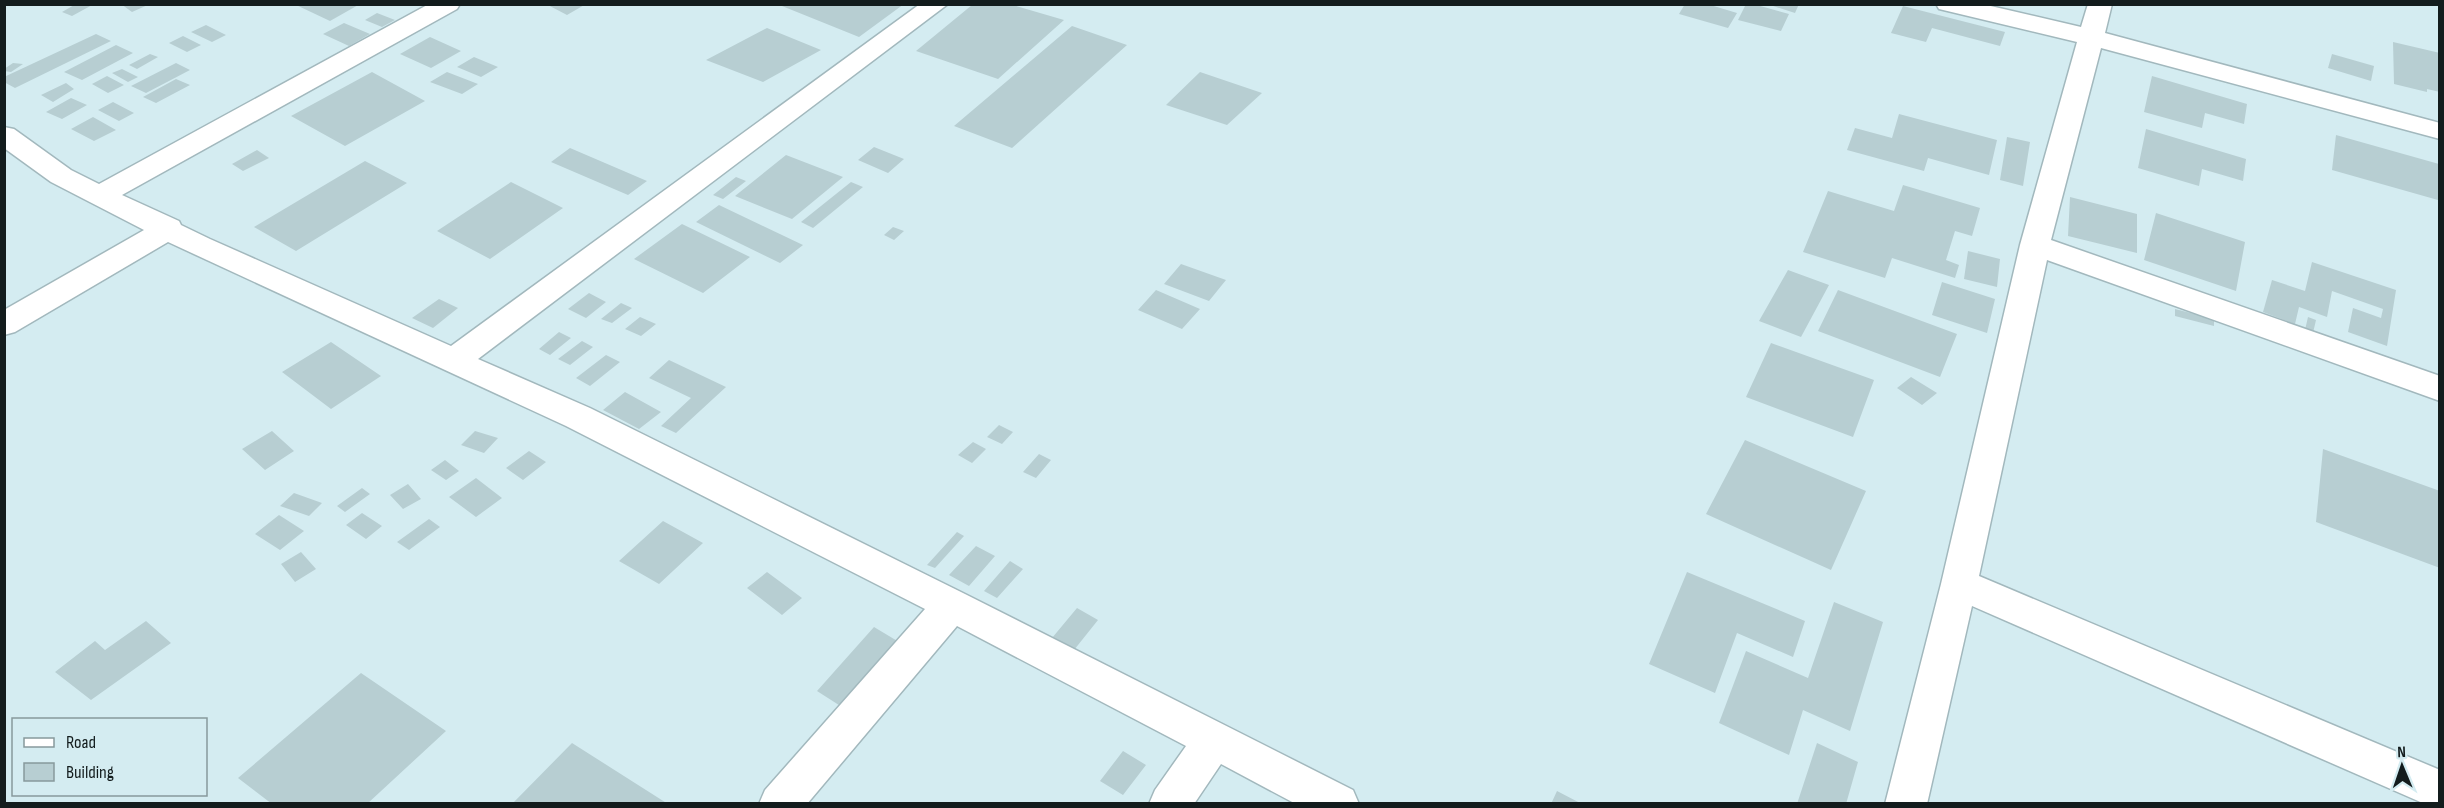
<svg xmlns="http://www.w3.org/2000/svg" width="2444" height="808" viewBox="0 0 2444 808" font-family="'Sofia Sans Condensed',sans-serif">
  <rect width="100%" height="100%" fill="#d4ecf1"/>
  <path fill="#b7ced2" d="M76,4H94L72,16L62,12Z
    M121,4H150L132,12Z
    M294,4H360L330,21Z
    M546,4H586L567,15Z
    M777,4H904L859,37Z
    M1685,4H1707L1737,13L1728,28L1679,14Z
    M1746,4H1753L1789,14L1781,31L1738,20Z
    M1767,4H1799L1795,13Z
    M972,5H1013L1064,20L998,79L916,51Z
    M1903,6L2005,32L2000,46L1932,28L1926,42L1891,33Z
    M377,13L395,20L382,27L365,20Z
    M344,23L370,34L349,46L323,34Z
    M206,25L226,35L212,42L191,32Z
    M1072,26L1127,45L1012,148L954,126Z
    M767,28L821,50L763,82L706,60Z
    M96,34L111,41L15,88L4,82V77Z
    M183,36L201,45L187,52L169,43Z
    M430,37L461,51L431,68L400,54Z
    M2393,42L2440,53V92L2427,89V92L2394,84Z
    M116,45L133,53L82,80L64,72Z
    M150,54L158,57L137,69L129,65Z
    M2332,54L2374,66L2371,81L2328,68Z
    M474,57L498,67L481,77L457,67Z
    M13,63L23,64L11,72L4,71V69Z
    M176,63L190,70L146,93L131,86Z
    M122,69L138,77L128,82L112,73Z
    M372,72L425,101L345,146L291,116Z
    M447,72L478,84L462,94L430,82Z
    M1200,72L1262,93L1227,125L1166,105Z
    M107,76L124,85L108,93L92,84Z
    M2152,76L2247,104L2244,124L2205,113L2202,128L2144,112Z
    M176,79L190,85L156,103L143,97Z
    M66,83L74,89L53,102L41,95Z
    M71,98L87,105L62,119L46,112Z
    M113,102L134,113L119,121L98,110Z
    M1899,114L1997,140L1989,175L1928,158L1924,171L1847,150L1855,128L1892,138Z
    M93,117L116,130L94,141L71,129Z
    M2146,129L2246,159L2243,181L2202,169L2199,186L2138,168Z
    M2336,135L2439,164L2438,200L2332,170Z
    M2007,137L2030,142L2023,186L2000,180Z
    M874,147L904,159L888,173L858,160Z
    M570,148L647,181L628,195L551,162Z
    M257,150L269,158L243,171L232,164Z
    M786,155L843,177L792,219L735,196Z
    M365,161L407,183L296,251L254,227Z
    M736,177L746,181L723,199L713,195Z
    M511,182L563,208L490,259L437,231Z
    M851,182L863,187L813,228L801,222Z
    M1903,185L1980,208L1972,236L1955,231L1946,260L1959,265L1955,278L1892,258L1885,278L1803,252L1828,191L1894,211Z
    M2070,197L2137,214V253L2068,236Z
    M719,205L803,245L780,263L696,222Z
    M2156,213L2245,242L2236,291L2144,260Z
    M682,224L750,257L703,293L634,259Z
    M893,227L904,231L894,240L884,235Z
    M1968,251L2000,259L1997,287L1964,279Z
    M2312,262L2396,290L2387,346L2348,332L2353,308L2381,318L2383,309L2332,291L2327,317L2299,307L2295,324L2263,312L2272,280L2305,291Z
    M1181,264L1226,280L1209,301L1164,284Z
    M1788,270L1829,285L1801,337L1759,321Z
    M1942,282L1995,299L1987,333L1932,315Z
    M1156,290L1200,309L1182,329L1138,310Z
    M1838,290L1957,334L1940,377L1818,331Z
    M589,293L606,302L586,318L568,309Z
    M439,299L458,308L433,328L412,318Z
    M621,303L632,308L612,323L601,319Z
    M2175,309L2214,319V326L2175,316Z
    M640,317L656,324L641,336L625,329Z
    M2308,317L2316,320L2313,333L2305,330Z
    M559,332L571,338L550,355L539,349Z
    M582,341L593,347L570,365L558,359Z
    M331,342L381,376L331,409L282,372Z
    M1771,343L1874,380L1853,437L1746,397Z
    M606,355L620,362L590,386L576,378Z
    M669,360L726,387L676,433L661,426L691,398L649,378Z
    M1911,377L1937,393L1922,405L1897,388Z
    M625,392L661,412L639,429L603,410Z
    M999,425L1013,432L1002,444L987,437Z
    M272,431L294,451L265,470L242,449Z
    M475,431L498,438L484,453L461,445Z
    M1745,440L1866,491L1831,570L1706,514Z
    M973,442L986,449L972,463L958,455Z
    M2323,449L2440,491V568L2316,522Z
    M529,451L546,462L523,480L506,468Z
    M1039,454L1051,460L1036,478L1023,472Z
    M445,460L459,471L446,480L431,470Z
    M476,478L502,498L476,517L449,497Z
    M408,484L421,499L403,509L390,495Z
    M362,488L370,494L345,512L337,506Z
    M294,493L322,503L309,516L280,506Z
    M362,513L382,526L366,539L346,525Z
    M279,515L304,531L280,550L255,534Z
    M429,519L440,527L409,550L397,542Z
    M663,521L703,543L659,584L619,561Z
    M957,532L964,536L935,568L927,565Z
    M976,546L995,556L969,586L949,575Z
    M301,552L316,569L295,582L281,564Z
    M1010,561L1023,569L997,598L984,591Z
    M767,572L802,598L782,615L747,588Z
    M1687,572L1805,621L1793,657L1737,633L1715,693L1649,664Z
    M1834,602L1883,622L1850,731L1803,710L1789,755L1719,723L1746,651L1808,678Z
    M1077,608L1098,620L1074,650L1052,638Z
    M146,621L171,643L91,700L55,672L95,641L105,650Z
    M874,627L899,642L842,707L817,691Z
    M361,673L446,731L367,804H272L238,778Z
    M572,743L668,804H512Z
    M1817,743L1858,762L1846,804H1797Z
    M1123,751L1146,765L1123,795L1100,781Z
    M1557,791L1582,804H1551Z"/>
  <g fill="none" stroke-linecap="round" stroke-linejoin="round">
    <g stroke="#a2b8bd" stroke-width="3">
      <path id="minor" d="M429,4H460L457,9L122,195L179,221L181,225L210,239L451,346L920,4H948L478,359L590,408L965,594L1353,790L1359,804H1296L1221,764L1194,804H1149L1155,790L1186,746L957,626L807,804H759L765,790L925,609L566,426L168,242L15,332L4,335V310L144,230L51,182L4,148V127L14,129L71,170L99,184Z
        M1936,4H1982L2081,27L2088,4H2112L2105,33L2440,123V139L2101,48L2051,240L2440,376V401L2047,260L1979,576L2440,770V804H2425L1972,606L1927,804H1885L1941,584L2020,245L2077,42L1939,9Z"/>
    </g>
    <use href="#minor" fill="#fff" fill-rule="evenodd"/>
  </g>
  <rect width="2444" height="808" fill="none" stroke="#131c1d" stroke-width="12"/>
  <rect x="12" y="718" width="195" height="78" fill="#d4ecf1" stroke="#87999c" stroke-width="1.5"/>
  <rect x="24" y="738" width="30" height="9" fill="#ffffff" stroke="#87999c" stroke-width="1.5"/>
  <text x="66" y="748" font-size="18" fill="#131c1d">Road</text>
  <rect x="24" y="763" width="30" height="18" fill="#b7ced2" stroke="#87999c" stroke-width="1.5"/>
  <text x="66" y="778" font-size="18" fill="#131c1d">Building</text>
  <g transform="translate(2402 766) rotate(358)" stroke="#d4ecf1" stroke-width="4.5" paint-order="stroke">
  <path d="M0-4.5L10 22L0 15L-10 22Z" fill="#131c1d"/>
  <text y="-9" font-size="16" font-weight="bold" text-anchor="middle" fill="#131c1d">N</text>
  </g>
</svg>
